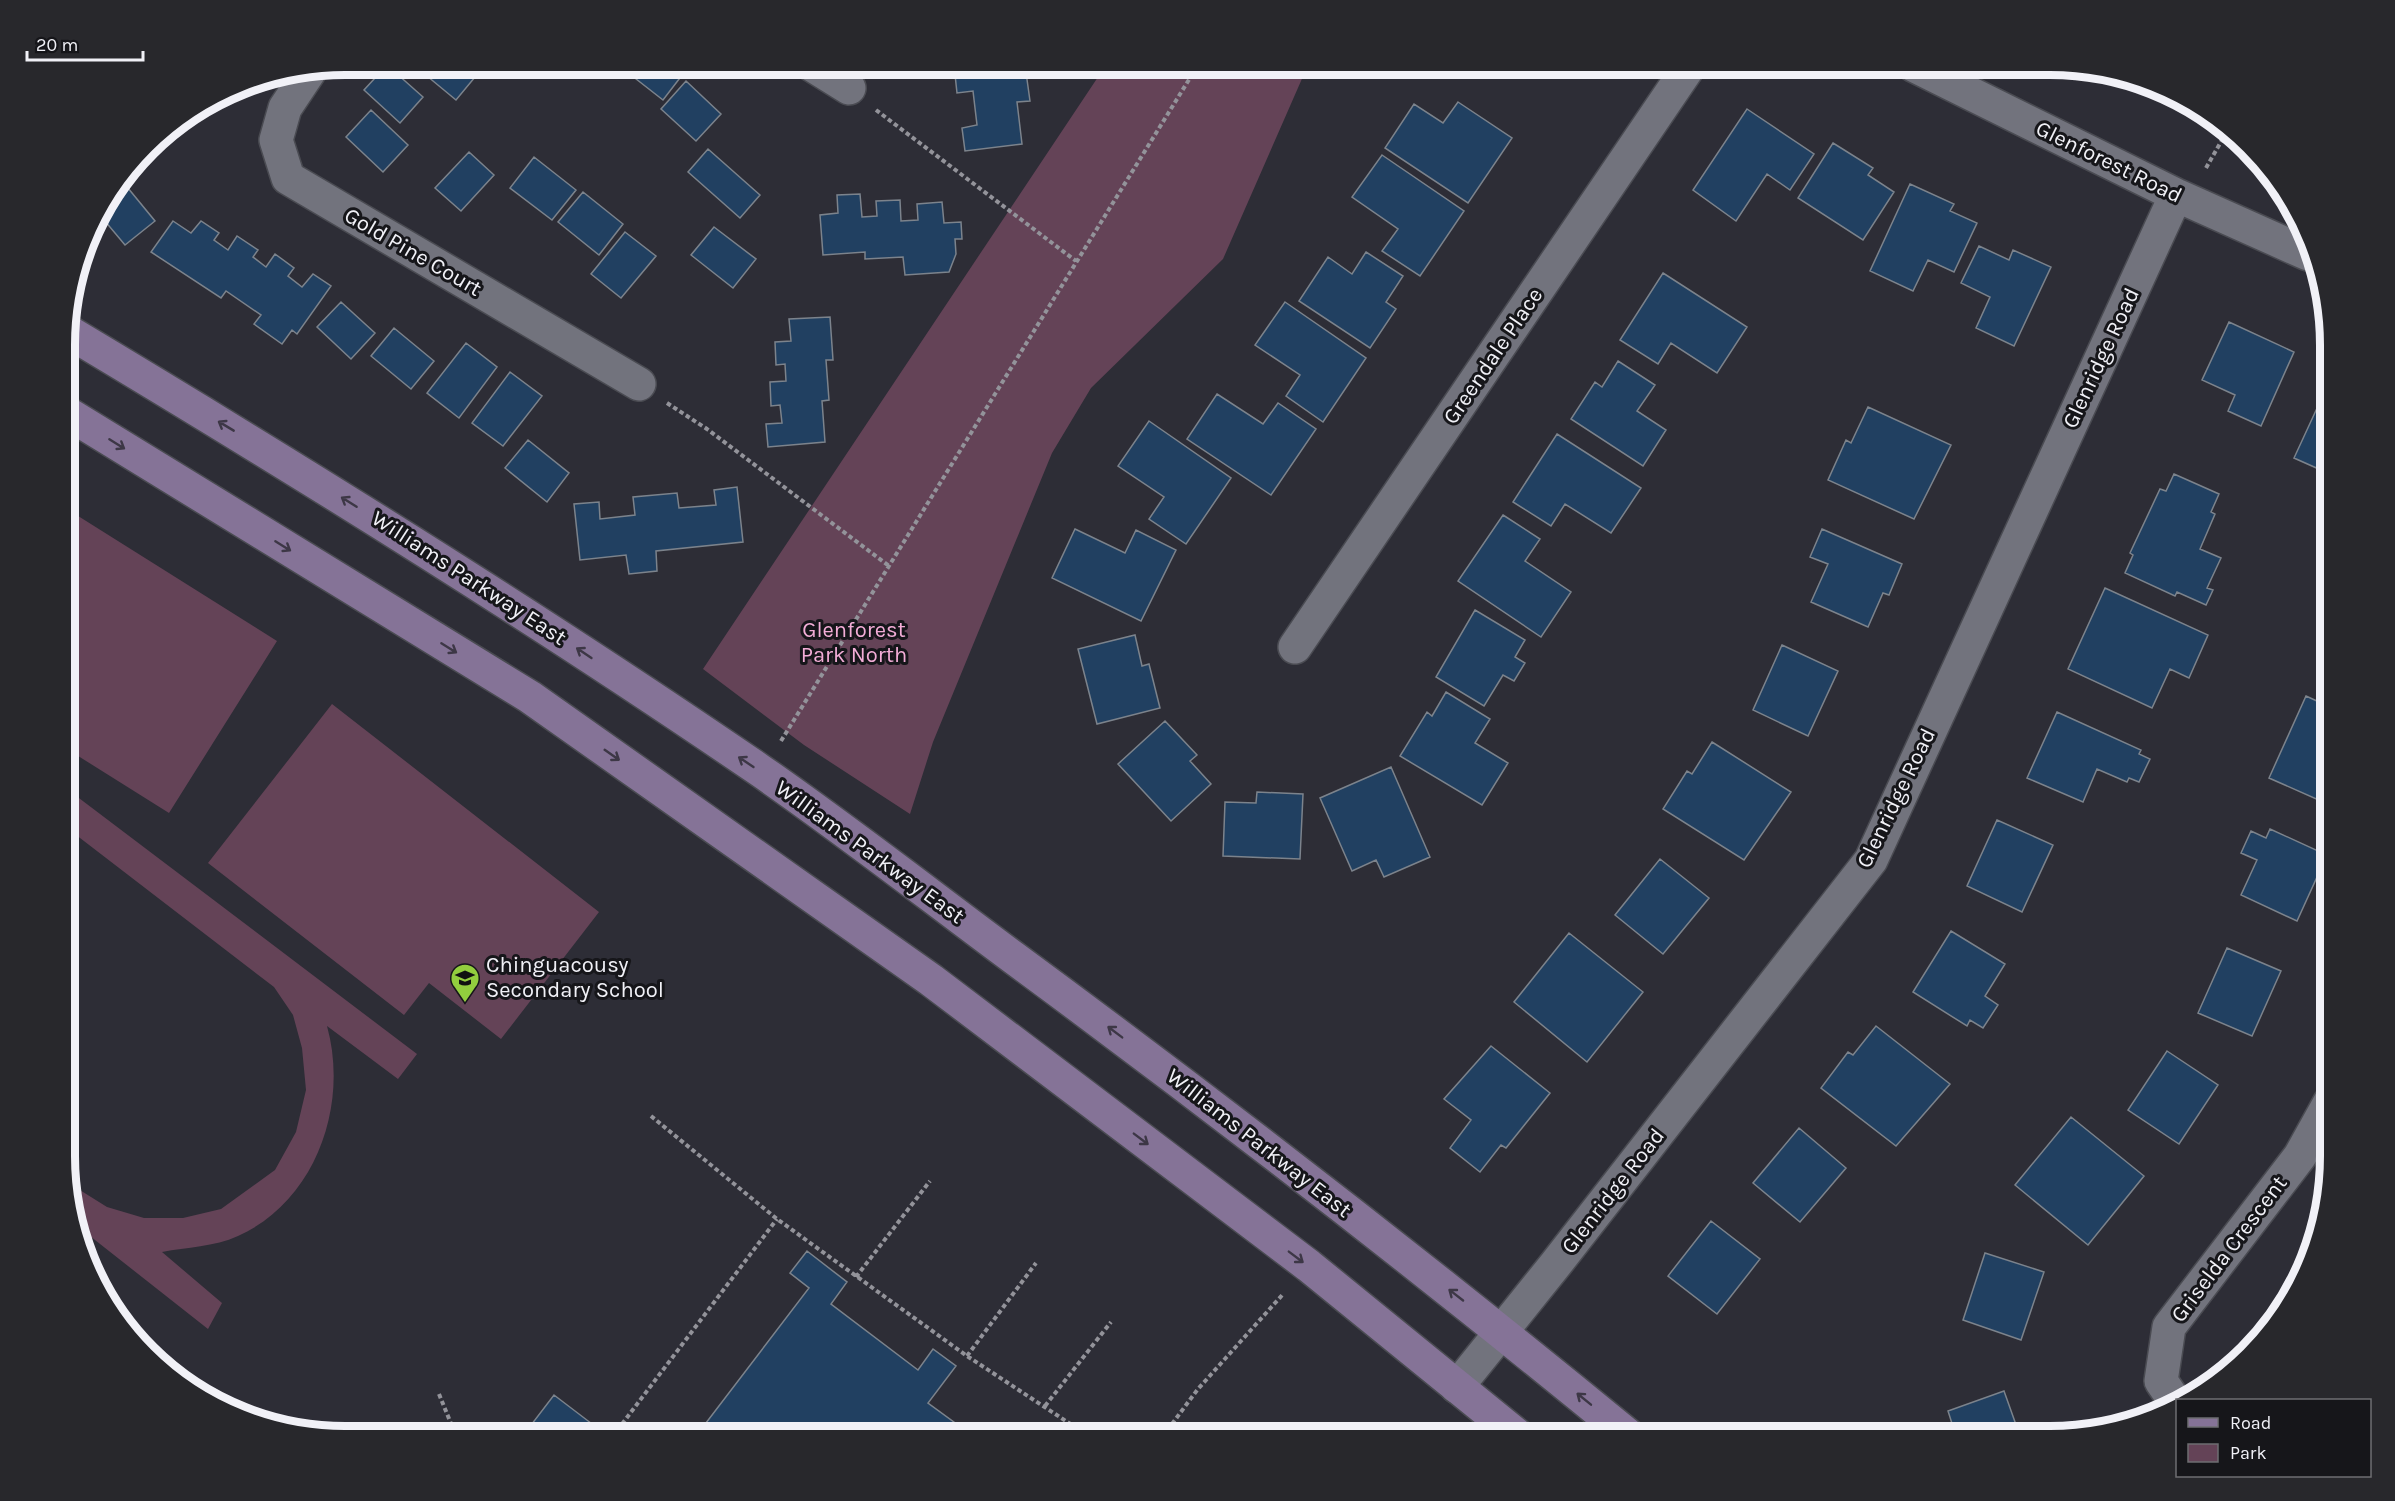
<svg xmlns="http://www.w3.org/2000/svg" width="2395" height="1501" viewBox="0 0 2395 1501" font-family="Karla,sans-serif">
  <rect width="100%" height="100%" fill="#2d2d36"/>
  <path fill="#644357" d="M1106,65H1308L1223,259L1091,388L1052,453L933,742L910,814L804,745L703,669Z
    M67,509L277,641L169,813L67,749Z
    M332,704L599,912L501,1039L429,983L404,1015L208,863Z
    M67,789L417,1054L398,1079L327,1026C349,1105 316,1201 238,1236C214,1247 187,1247 162,1252L222,1303L208,1329L81,1229L67,1192V1182L107,1207L144,1218H183L221,1209L275,1170L296,1132L306,1090L302,1048L293,1015L274,987L67,828Z"/>
  <path fill="#214061" stroke="#7c838c" stroke-width="1.5" d="M387,65L423,97L400,123L364,90Z
    M437,65H485L456,100L427,76Z
    M625,65H680L686,70L663,100L622,68Z
    M954,65H1025L1030,101L1017,102L1022,144L965,151L962,128L977,125L973,91L957,93Z
    M1570,65H1587L1582,73Z
    M686,81L721,114L696,141L661,109Z
    M1458,102L1512,138L1468,203L1385,148L1414,104L1443,123Z
    M1747,109L1814,154L1790,190L1767,174L1736,221L1693,190Z
    M371,110L408,145L383,172L346,137Z
    M1833,143L1873,168L1868,175L1894,192L1863,240L1798,198Z
    M708,149L760,195L740,218L688,172Z
    M469,152L494,175L461,211L435,188Z
    M1382,155L1464,211L1420,276L1382,251L1398,229L1352,197Z
    M534,157L576,190L552,220L510,188Z
    M123,182L155,221L125,245L99,214Z
    M1910,184L1954,204L1950,211L1977,223L1954,272L1928,260L1913,291L1870,271Z
    M583,192L623,224L599,255L558,222Z
    M860,194L862,217L877,216L876,201L900,200L901,221L918,220L917,204L942,202L944,223L961,222L962,239H955L956,254L949,272L905,275L903,257L865,259V252L823,255L820,215L838,213L837,195Z
    M173,221L191,233L201,221L219,233L214,240L228,250L237,236L258,250L253,257L266,267L275,254L294,268L288,276L302,287L313,274L331,286L297,334L292,330L282,344L254,324L261,315L226,291L221,298L151,252Z
    M714,227L756,259L733,288L691,255Z
    M625,232L656,256L621,298L591,274Z
    M1979,246L2009,260L2013,250L2051,267L2014,346L1976,328L1990,297L1961,283Z
    M1366,252L1403,276L1386,302L1396,309L1370,348L1299,301L1328,257L1352,274Z
    M1663,273L1747,327L1717,373L1671,343L1658,364L1620,340Z
    M341,302L375,333L351,359L317,327Z
    M1285,302L1366,358L1323,422L1286,396L1300,375L1255,345Z
    M830,317L833,360H826L829,400L822,401L825,442L768,447L766,424L782,423L780,405L771,406L770,382L786,381L785,364L776,365L775,342L791,341L789,319Z
    M2229,322L2294,352L2261,426L2228,411L2235,395L2202,380Z
    M394,328L434,361L411,389L371,356Z
    M466,343L497,367L459,418L427,393Z
    M1618,361L1655,385L1637,411L1666,430L1643,466L1571,419L1595,382L1602,387Z
    M510,372L542,396L503,446L472,423Z
    M2330,380V474L2294,458Z
    M1217,394L1263,424L1278,403L1316,429L1271,495L1187,439Z
    M1868,407L1951,445L1914,519L1828,480L1846,440L1851,443Z
    M1149,421L1231,478L1186,544L1149,519L1164,497L1118,466Z
    M1557,434L1641,488L1611,533L1565,504L1551,526L1513,502Z
    M528,440L569,473L547,502L505,468Z
    M2174,474L2219,494L2211,512L2215,514L2200,549L2221,558L2207,588L2213,590L2206,605L2177,592L2175,596L2125,573L2133,555L2130,553L2160,489L2166,491Z
    M737,487L743,542L656,551L657,571L629,574L626,555L580,560L574,504L599,502L600,519L635,515L633,497L677,493L679,508L716,505L714,490Z
    M1503,515L1540,539L1525,561L1571,592L1541,637L1458,581Z
    M1075,529L1125,553L1136,530L1176,550L1141,621L1052,578Z
    M1822,529L1902,564L1889,595L1883,593L1868,627L1811,602L1828,564L1810,557Z
    M2105,588L2208,635L2189,678L2170,669L2152,708L2068,669Z
    M1475,610L1525,640L1515,657L1525,663L1514,681L1503,675L1484,706L1436,677Z
    M1135,635L1142,666L1149,664L1160,708L1097,724L1078,649Z
    M1782,645L1838,671L1808,736L1753,710Z
    M1446,692L1490,719L1475,743L1508,763L1482,805L1400,756L1427,712L1432,716Z
    M2306,696L2330,707V805L2269,778Z
    M2057,712L2141,750L2139,754L2150,759L2139,782L2129,778L2127,782L2097,769L2083,802L2027,778Z
    M1165,721L1197,755L1190,761L1211,784L1171,821L1118,764Z
    M1712,742L1791,792L1744,860L1663,809L1687,771L1692,774Z
    M1391,767L1430,857L1384,877L1376,860L1352,871L1320,798Z
    M1257,792L1303,794L1300,859L1223,856L1225,802L1256,803Z
    M1997,820L2053,845L2022,912L1967,886Z
    M2270,829L2327,855L2297,921L2241,895L2257,860L2241,853L2251,831L2266,838Z
    M1660,859L1709,898L1663,954L1615,915Z
    M1951,931L2005,964L1985,996L1998,1005L1983,1028L1970,1020L1967,1026L1913,992Z
    M1569,933L1643,992L1587,1062L1514,1002Z
    M2227,948L2281,971L2252,1036L2198,1013Z
    M1876,1026L1950,1084L1896,1146L1821,1088L1848,1052L1853,1055Z
    M1491,1046L1550,1093L1506,1148L1501,1145L1480,1172L1450,1148L1471,1120L1444,1099Z
    M2167,1051L2218,1085L2179,1144L2128,1110Z
    M2071,1117L2144,1176L2088,1245L2015,1185Z
    M1799,1128L1846,1168L1800,1222L1753,1183Z
    M1711,1221L1760,1259L1717,1314L1668,1276Z
    M807,1251L847,1282L831,1304L918,1370L933,1349L956,1366L928,1403L973,1436H696L809,1288L790,1273Z
    M1985,1253L2044,1272L2021,1340L1963,1320Z
    M2004,1391L2020,1436H1956L1948,1411Z
    M554,1395L600,1430L595,1436H538L528,1429Z"/>
  <g fill="none" stroke-linecap="round" stroke-linejoin="round">
    <g stroke="#4a4b52" stroke-width="36">
      <path id="street" d="M812,65L849,88
        M1913,65L2176,195L2308,254
        M309,72L285,108L276,140L288,178L639,384
        M1295,647L1690,65
        M1457,1387L1555,1265L1871,860L2176,195
        M2176,1403L2161,1381L2169,1327L2300,1156L2330,1102"/>
    </g>
    <g stroke="#4a4b52" stroke-width="36">
      <path id="secondary" d="M67,331C301,471 533,615 758,769C845,829 929,895 1014,958C1223,1112 1428,1271 1629,1436
        M67,413L530,697L819,901L931,980L1309,1266L1518,1436"/>
    </g>
    <path stroke="#93939a" stroke-width="4" stroke-dasharray="4.5 3" stroke-linecap="butt" d="M876,110L1076,261
      M2206,168L2226,133
      M667,403L707,429L889,566
      M781,741L1198,65
      M651,1116L777,1219L967,1356L1075,1427L1107,1436
      M856,1277L930,1181
      M967,1356L1036,1263
      M439,1394L456,1436
      M1045,1406L1111,1322
      M613,1436L777,1219
      M1163,1436L1198,1389L1284,1293"/>
    <use href="#street" stroke="#72737d" stroke-width="33"/>
    <use href="#secondary" stroke="#857397" stroke-width="33"/>
  </g>
  <defs><path id="oneway-shaft" d="M-6 0H5M1.5-3L5.5 0L1.5 3" fill="none" stroke-width="1.6" stroke-linecap="round" stroke-linejoin="round" transform="scale(1.5)"/></defs>
  <g stroke="#3d3746">
    <use href="#oneway-shaft" transform="translate(226 426) rotate(-149)"/>
    <use href="#oneway-shaft" transform="translate(117 444) rotate(32)"/>
    <use href="#oneway-shaft" transform="translate(349 502) rotate(-148)"/>
    <use href="#oneway-shaft" transform="translate(283 546) rotate(32)"/>
    <use href="#oneway-shaft" transform="translate(449 648) rotate(32)"/>
    <use href="#oneway-shaft" transform="translate(584 653) rotate(-146)"/>
    <use href="#oneway-shaft" transform="translate(612 755) rotate(35)"/>
    <use href="#oneway-shaft" transform="translate(746 762) rotate(-146)"/>
    <use href="#oneway-shaft" transform="translate(1115 1032) rotate(-143)"/>
    <use href="#oneway-shaft" transform="translate(1141 1139) rotate(37)"/>
    <use href="#oneway-shaft" transform="translate(1296 1257) rotate(37)"/>
    <use href="#oneway-shaft" transform="translate(1456 1295) rotate(-142)"/>
    <use href="#oneway-shaft" transform="translate(1584 1399) rotate(-141)"/>
  </g>
  <defs>
    <g id="school-pin" transform="scale(1.5)"><path d="M0 17L-7.5 6A9.5 9.5 0 1 1 7.5 6Z" fill="#92cd3e" stroke="#16161a"/><path d="M0-5L7-2L0 1L-7-2ZM-4 1L0 2.5L4 1V4Q0 6-4 4Z" fill="#111"/></g>
  </defs>
  <g fill-rule="evenodd">
    <use href="#school-pin" x="465" y="978"/>
  </g>
  <g text-anchor="middle" dominant-baseline="central" stroke-width="6" stroke-linejoin="round" paint-order="stroke">
    <g font-size="22" fill="#f1f1f7" stroke="#16161a">
      <text transform="translate(2109 162) rotate(26)">Glenforest Road</text>
      <text transform="translate(413 252) rotate(30)">Gold Pine Court</text>
      <text transform="translate(1493 356) rotate(-56)">Greendale Place</text>
      <text transform="translate(2101 358) rotate(-65)">Glenridge Road</text>
      <text transform="translate(469 578) rotate(33)">Williams Parkway East</text>
      <text transform="translate(1896 798) rotate(-64)">Glenridge Road</text>
      <text transform="translate(870 852) rotate(36)">Williams Parkway East</text>
      <text transform="translate(1259 1143) rotate(38)">Williams Parkway East</text>
      <text transform="translate(1613 1191) rotate(-52)">Glenridge Road</text>
      <text transform="translate(2229 1249) rotate(-53)">Griselda Crescent</text>
    </g>
    <g font-size="22" fill="#f3add7" stroke="#16161a">
      <text x="854" y="630">Glenforest<tspan x="854" dy="25">Park North</tspan></text>
    </g>
    <g font-size="22" fill="#f1f1f7" stroke="#16161a" text-anchor="start">
      <text x="486" y="965">Chinguacousy<tspan x="486" dy="25">Secondary School</tspan></text>
    </g>
  </g>
  <path d="M0 0H2395V1501H0ZM345 75H2050A270 270 0 0 1 2320 345V1156A270 270 0 0 1 2050 1426H345A270 270 0 0 1 75 1156V345A270 270 0 0 1 345 75Z" fill="#28282c" fill-rule="evenodd"/>
  <path fill="none" stroke="#f1f1f7" stroke-width="8" d="M345 75H2050A270 270 0 0 1 2320 345V1156A270 270 0 0 1 2050 1426H345A270 270 0 0 1 75 1156V345A270 270 0 0 1 345 75Z"/>
  <rect x="2176" y="1399" width="195" height="78" fill="#16161a" stroke="#6e6e72" stroke-width="1.5"/>
  <rect x="2188" y="1418" width="30" height="9" fill="#857397" stroke="#6e6e72" stroke-width="1.5"/>
  <text x="2230" y="1429" font-size="18" fill="#f1f1f7">Road</text>
  <rect x="2188" y="1444" width="30" height="18" fill="#644357" stroke="#6e6e72" stroke-width="1.5"/>
  <text x="2230" y="1459" font-size="18" fill="#f1f1f7">Park</text>
  <path d="M27 51v9h116v-9" fill="none" stroke="#f1f1f7" stroke-width="3"/>
  <text x="36" y="51" font-size="18" fill="#f1f1f7" stroke="#16161a" stroke-width="4.5" paint-order="stroke">20 m</text>
</svg>
